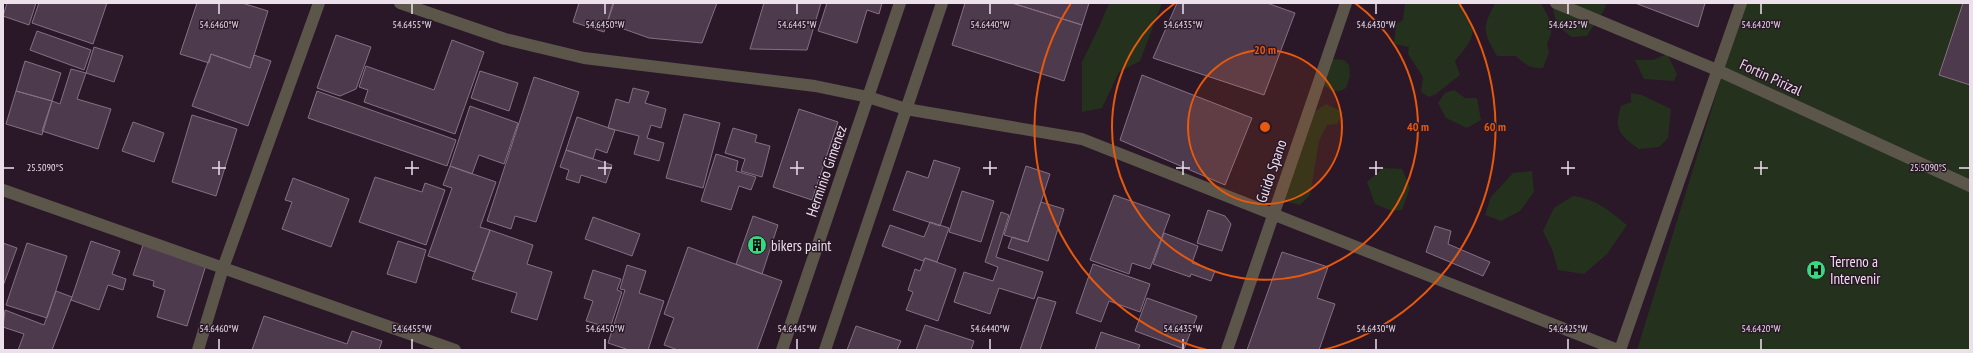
<svg xmlns="http://www.w3.org/2000/svg" width="1973" height="353" viewBox="0 0 1973 353" font-family="'PT Sans Narrow',sans-serif">
  <rect width="100%" height="100%" fill="#2a1829"/>
  <path fill="#24311d" d="M1109,3H1162L1140,61L1119,72L1102,108L1082,112V62L1099,27Z
    M1405,3H1461C1463,11 1470,18 1472,25C1476,40 1462,51 1455,61L1460,75L1436,94L1429,97L1421,92L1423,77L1408,54L1409,47L1394,44L1396,24L1403,20Z
    M1495,3H1541L1552,24L1551,34L1547,44L1549,53L1543,68C1531,69 1524,64 1516,56H1497C1483,32 1482,28 1495,3Z
    M1558,3H1607C1603,15 1593,25 1587,36L1572,37L1557,26L1553,9Z
    M1739,3H1970V350H1637L1720,82Z
    M1667,54L1677,74L1674,81L1644,79L1635,60H1653Z
    M1333,59L1344,60L1349,65L1350,76L1346,88C1335,95 1328,89 1319,81Z
    M1454,90L1465,98H1477L1481,120L1467,128L1446,118L1438,103L1445,93Z
    M1631,93L1642,95L1671,109L1668,138L1659,147L1639,149C1621,136 1613,130 1621,106L1631,102Z
    M1326,104L1343,112L1337,124L1327,125L1319,141L1310,195L1300,205L1284,201L1306,117Z
    M1383,168L1402,169L1410,188L1402,210L1392,211L1375,204L1367,182Z
    M1532,171L1534,192L1520,211L1501,221L1485,215L1491,197L1513,173Z
    M1573,196C1598,200 1608,210 1627,225L1607,254L1584,274L1558,270L1552,249L1543,231L1554,208Z"/>
  <path fill="#4e3a4d" stroke="#866f84" d="M7,3H36L29,25L3,16Z
    M39,3H107L93,44L32,23Z
    M197,3H242L268,11L250,68L211,54L209,63L180,54Z
    M579,3H613L604,32L573,22Z
    M614,3H717L702,43L649,38L607,23Z
    M764,3H821L807,50L750,49Z
    M827,3H882L879,14L867,10L857,43L818,31Z
    M965,3H1012L1082,25L1064,81L952,45Z
    M1012,3H1089L1082,25Z
    M1177,3H1267L1295,13L1264,95L1153,58Z
    M1635,3H1705L1698,27Z
    M1963,3H1970V85L1939,75Z
    M37,31L91,50L84,70L30,50Z
    M336,35L371,47L356,89L340,96L317,88Z
    M452,40L484,52L455,134L364,102L368,90L359,87L366,66L434,90Z
    M94,47L123,56L114,82L86,73Z
    M211,54L250,68L254,55L271,61L248,126L192,106Z
    M25,61L61,73L52,101L16,91Z
    M71,69L86,73L77,99L111,109L98,149L42,131L52,101L60,104Z
    M480,71L518,83L509,111L471,98Z
    M1142,75L1252,118L1225,185L1120,140Z
    M534,77L579,92L536,222L515,216L511,229L487,221Z
    M633,88L649,92L645,103L666,109L661,128L651,125L647,138L664,143L659,161L634,154L639,136L608,128L616,99L629,103Z
    M16,91L52,101L42,135L6,124Z
    M317,91L456,140L447,166L308,118Z
    M470,106L518,123L504,164L479,155L472,174L450,166Z
    M799,109L838,122L812,200L773,187Z
    M684,114L720,123L703,188L666,178Z
    M192,115L237,129L216,196L172,182Z
    M577,117L615,130L607,153L596,149L593,159L566,150Z
    M133,122L164,133L154,162L122,151Z
    M733,128L757,135L755,142L770,146L762,177L741,171L745,159L725,153Z
    M566,150L612,165L606,183L581,175L579,183L566,179L569,170L560,167Z
    M716,154L738,161L736,171L756,177L751,190L739,186L731,210L701,201Z
    M934,160L960,168L940,226L893,210L907,171L928,178Z
    M450,166L496,182L480,227L490,230L475,272L428,256L452,188L443,185Z
    M1026,166L1050,174L1028,242L1004,235Z
    M375,177L422,192L425,183L445,190L426,245L359,222Z
    M293,178L349,199L331,247L282,229L292,202L285,200Z
    M962,191L994,201L981,242L949,232Z
    M1114,195L1170,215L1150,269L1132,263L1129,274L1090,260Z
    M1041,202L1064,209L1048,261L1008,248L1012,237L1028,242Z
    M1208,210L1225,216L1231,224L1222,251L1197,243Z
    M1001,212L1009,215L996,257L1043,272L1034,299L999,288L990,314L954,302L964,272L993,281L998,267L985,262Z
    M753,216L778,225L762,274L736,264Z
    M593,217L640,234L632,256L585,239Z
    M930,222L949,228L937,262L925,258L923,261L882,246L890,225L924,237Z
    M1435,226L1451,231L1448,244L1490,262L1483,276L1426,252Z
    M490,230L533,245L527,264L552,272L537,320L511,312L517,293L472,279Z
    M1164,233L1198,246L1192,263L1215,271L1211,281L1191,274L1190,277L1153,264Z
    M91,241L120,251L112,274L126,279L123,290L108,285L99,310L71,300Z
    M398,241L426,250L416,283L387,274Z
    M3,243L17,248L3,286Z
    M27,243L67,256L47,318L6,305Z
    M143,245L206,265L187,326L157,317L165,290L153,286L154,281L133,275Z
    M688,247L782,281L757,350H678L664,345L674,318L664,314Z
    M1282,252L1328,267L1317,298L1335,304L1319,350H1247Z
    M925,258L956,269L938,321L906,310L913,292L908,290L915,269L920,271Z
    M1093,264L1150,284L1140,312L1109,301L1101,322L1076,313Z
    M627,265L646,271L639,293L664,301L648,350H629L608,343L625,290L620,289Z
    M593,270L621,279L617,290L622,292L610,328L586,321L593,301L584,298Z
    M56,291L72,297L52,350H18L24,334L3,327L5,310L44,325Z
    M1038,297L1056,302L1040,350H1020Z
    M1147,298L1197,316L1184,349L1135,331Z
    M264,316L347,344L352,331L382,341L379,350H252Z
    M925,325L974,341L971,350H916Z
    M856,326L901,341L897,350H847Z
    M1101,332L1140,345L1138,350H1095Z"/>
  <g fill="none" stroke-linecap="round" stroke-linejoin="round">
    <path stroke="#5b554a" stroke-width="12" d="M400,3L505,39L584,58L815,86L868,97L906,109L1082,139L1618,350
      M1556,3L1717,70L1970,186
      M3,190L455,350
      M198,350L223,268L319,3
      M782,350L900,3
      M825,350L942,3
      M1227,350L1346,3
      M1620,350L1741,3"/>
  </g>
  <path fill="none" stroke="#ece0eb" stroke-width="1.5" d="M219,4V14M412,4V14M605,4V14M797,4V14M990,4V14M1183,4V14M1376,4V14M1568,4V14M1761,4V14M219,161V175M412,161V175M605,161V175M797,161V175M990,161V175M1183,161V175M1376,161V175M1568,161V175M1761,161V175M4,168H14M212,168H226M405,168H419M598,168H612M790,168H804M983,168H997M1176,168H1190M1369,168H1383M1561,168H1575M1754,168H1768M1959,168H1969M219,339V349M412,339V349M605,339V349M797,339V349M990,339V349M1183,339V349M1376,339V349M1568,339V349M1761,339V349"/>
  <circle cx="1265" cy="127" r="77" fill="#e8590c" fill-opacity=".12"/>
  <g fill="none" stroke="#e8590c" stroke-width="2">
    <circle cx="1265" cy="127" r="77"/>
    <path d="M1355 3A153 153 0 1 1 1175 3"/>
    <path d="M1207 350A230 230 0 0 1 1071 3M1459 3A230 230 0 0 1 1323 350"/>
  </g>
  <defs>
    <g id="building-disc" transform="scale(1)"><circle r="9.5" fill="#36d880" stroke="#2a1829"/><path d="M-4-6H4V6H1V3H-1V6H-4ZM-2.5-4.3h1.7v1.8h-1.7ZM.8-4.3h1.7v1.8H.8ZM-2.5-1h1.7V.8h-1.7ZM.8-1h1.7V.8H.8Z" fill="#111"/></g>
    <g id="hospital-disc" transform="scale(1)"><circle r="9.5" fill="#36d880" stroke="#2a1829"/><path d="M-5-5h3v3.5h4V-5h3V5h-3V1.5h-4V5h-3Z" fill="#111"/></g>
  </defs>
  <g fill-rule="evenodd">
    <use href="#building-disc" x="757" y="245"/>
    <use href="#hospital-disc" x="1816" y="270"/>
  </g>
  <g text-anchor="middle" dominant-baseline="central" stroke-width="3" stroke-linejoin="round" paint-order="stroke">
    <g font-size="15" fill="#ece0eb" stroke="#2a1829">
      <text transform="translate(1771 77) rotate(25)">Fortin Pirizal</text>
      <text transform="translate(826 171) rotate(-71)">Herminio Gimenez</text>
      <text transform="translate(1271 171) rotate(-71)">Guido Spano</text>
    </g>
    <g font-size="15" fill="#ece0eb" stroke="#2a1829" text-anchor="start">
      <text x="771" y="245">bikers paint</text>
      <text x="1830" y="261">Terreno a<tspan x="1830" dy="17">Intervenir</tspan></text>
    </g>
  </g>
  <g font-size="10" text-anchor="middle" fill="#ece0eb" stroke="#2a1829" stroke-width="3" stroke-linejoin="round" paint-order="stroke">
    <text x="219" y="28">54.6460°W</text>
    <text x="412" y="28">54.6455°W</text>
    <text x="605" y="28">54.6450°W</text>
    <text x="797" y="28">54.6445°W</text>
    <text x="990" y="28">54.6440°W</text>
    <text x="1183" y="28">54.6435°W</text>
    <text x="1376" y="28">54.6430°W</text>
    <text x="1568" y="28">54.6425°W</text>
    <text x="1761" y="28">54.6420°W</text>
    <text x="45" y="171">25.5090°S</text>
    <text x="1928" y="171">25.5090°S</text>
    <text x="219" y="332">54.6460°W</text>
    <text x="412" y="332">54.6455°W</text>
    <text x="605" y="332">54.6450°W</text>
    <text x="797" y="332">54.6445°W</text>
    <text x="990" y="332">54.6440°W</text>
    <text x="1183" y="332">54.6435°W</text>
    <text x="1376" y="332">54.6430°W</text>
    <text x="1568" y="332">54.6425°W</text>
    <text x="1761" y="332">54.6420°W</text>
  </g>
  <circle cx="1265" cy="127" r="6" fill="#e8590c" stroke="#2a1829" stroke-width="2"/>
  <g font-size="12" text-anchor="middle" font-weight="bold" fill="#e8590c" stroke="#2a1829" stroke-width="3" stroke-linejoin="round" paint-order="stroke">
    <text x="1265" y="54">20 m</text>
    <text x="1418" y="131">40 m</text>
    <text x="1495" y="131">60 m</text>
  </g>
  <rect width="1973" height="353" fill="none" stroke="#ece0eb" stroke-width="8"/>
</svg>
